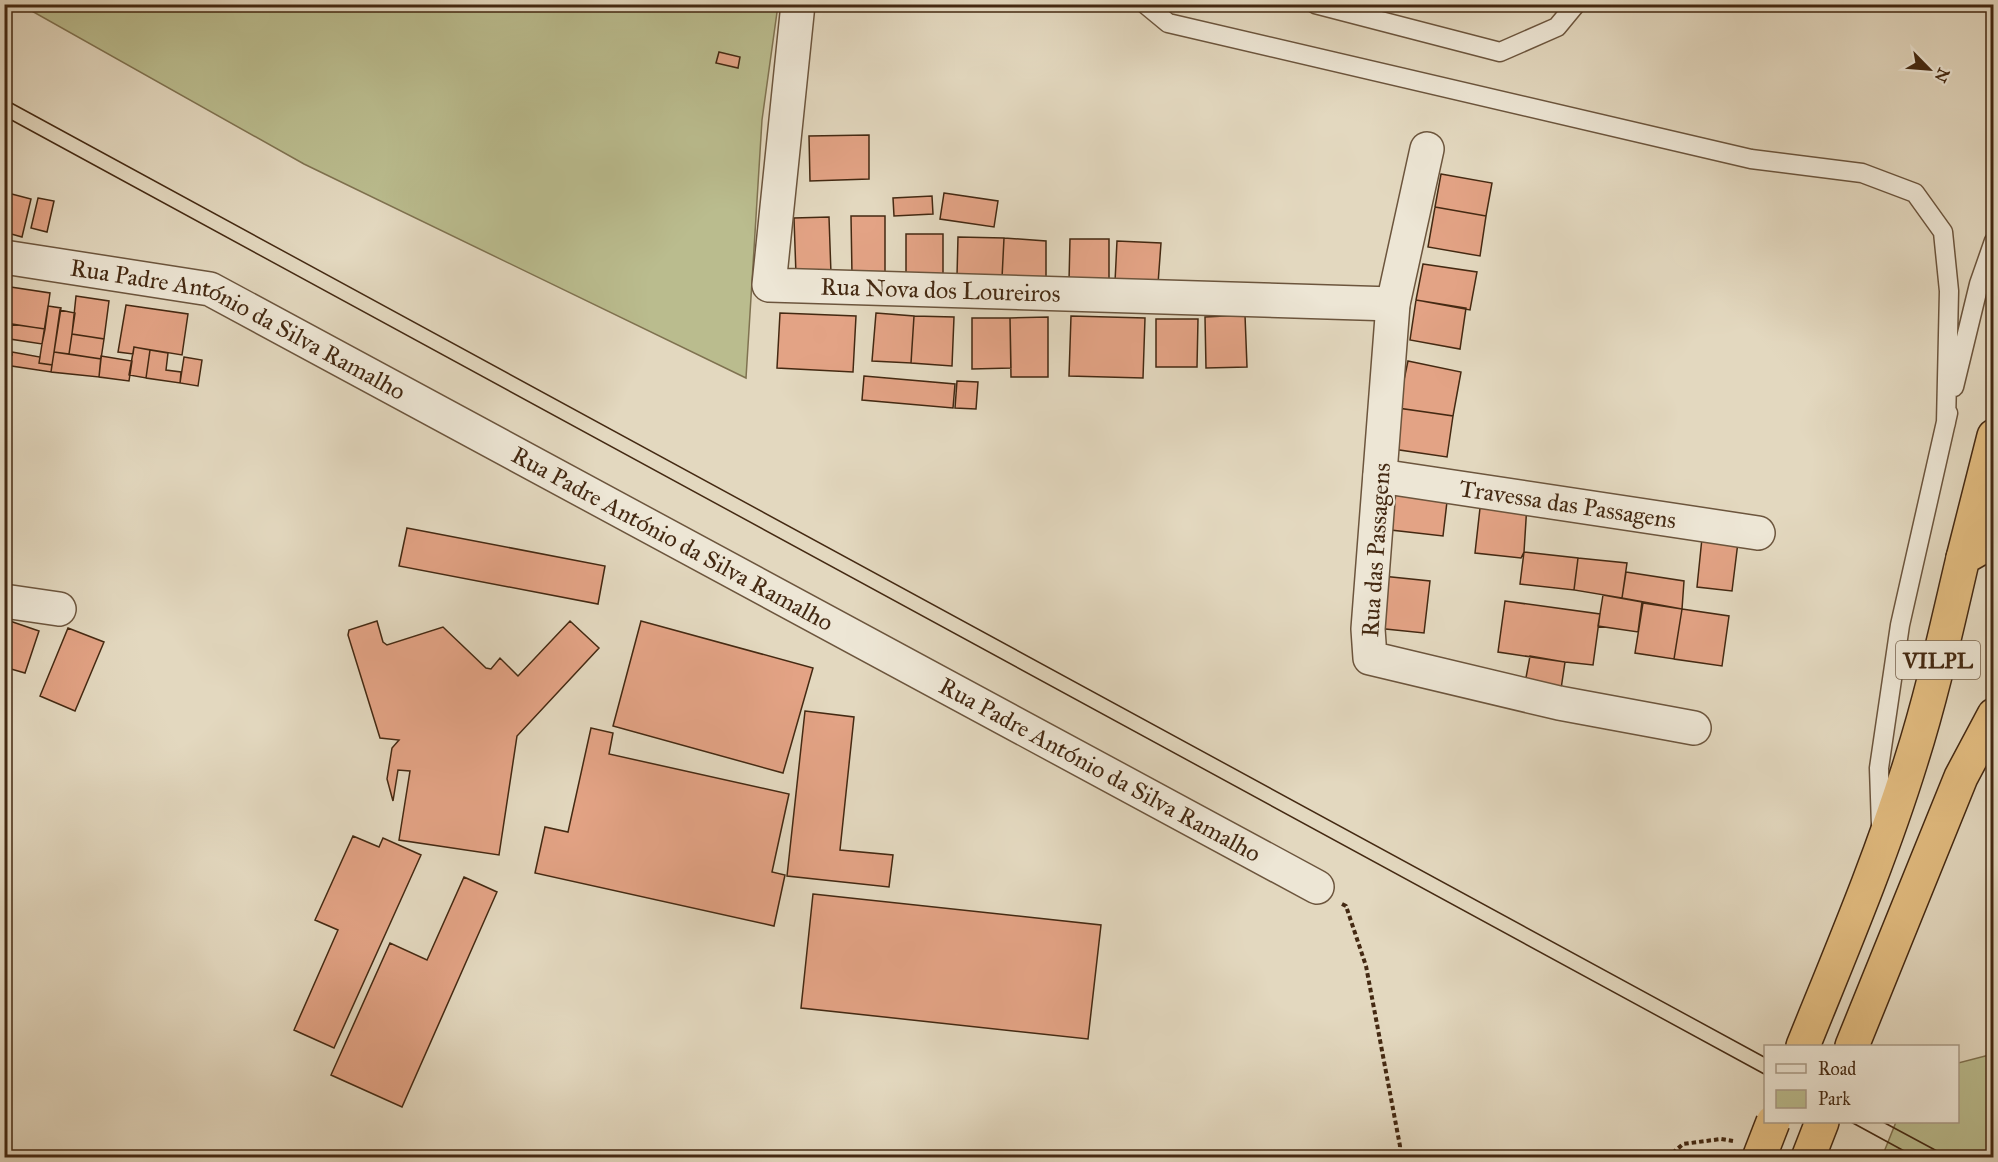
<svg xmlns="http://www.w3.org/2000/svg" width="1998" height="1162" viewBox="0 0 1998 1162" font-family="'IM FELL Great Primer',serif">
  <rect width="100%" height="100%" fill="#e3d8bf"/>
  <filter id="stains"><feTurbulence type="fractalNoise" baseFrequency=".00333" numOctaves="4"/><feColorMatrix values="0 0 0 0 .2 0 0 0 0 .09 0 0 0 0 .02 0 0 0 .5 -.17"/></filter>
  <radialGradient id="worn" r=".72"><stop offset=".6" stop-color="#630" stop-opacity="0"/><stop offset="1" stop-color="#630" stop-opacity=".3"/></radialGradient>
  <path fill="#babc8e" stroke="#7f7250" stroke-width="1.5" d="M21,5H778L762,120L746,378L304,164Z
    M1993,1054V1157H1882L1896,1122H1958V1063Z"/>
  <path fill="#e3a385" stroke="#442912" stroke-width="1.5" d="M719,52L740,57L738,68L716,63Z
    M869,135V179L810,181L809,136Z
    M1441,174L1492,183L1486,216L1435,207Z
    M4,192L31,199L22,237L4,232Z
    M944,193L998,201L994,227L940,219Z
    M932,196L933,214L894,216L893,198Z
    M38,198L54,201L47,232L31,228Z
    M1435,207L1486,216L1480,256L1428,247Z
    M851,216H885V275H852Z
    M829,217L831,274L796,275L794,218Z
    M906,234H943V274L906,275Z
    M958,237L1004,238L1002,278L957,276Z
    M1004,238L1046,241V278H1002Z
    M1070,239H1109V281H1069Z
    M1117,241L1161,243L1158,284L1115,282Z
    M1423,264L1477,272L1470,310L1416,300Z
    M4,286L50,293L45,329L4,323Z
    M76,296L109,301L104,339L72,334Z
    M1416,300L1466,308L1460,349L1410,340Z
    M126,305L188,314L182,355L134,347L133,354L118,352Z
    M48,306L61,308L52,365L39,363Z
    M60,310L75,313L69,354L54,352Z
    M780,313L856,316L853,372L777,368Z
    M876,313L914,316L911,363L872,361Z
    M1245,315L1247,367L1206,368L1205,317Z
    M914,316L954,317L952,366L911,363Z
    M1071,316L1145,318L1143,378L1069,376Z
    M1048,317V377H1011L1010,318Z
    M972,318H1010L1011,368L972,369Z
    M1156,319H1198L1197,367H1156Z
    M12,324L45,329L42,344L10,339Z
    M72,334L104,339L101,359L69,354Z
    M134,347L150,350L146,378L129,375Z
    M150,350L168,353L166,370L181,372L180,383L146,378Z
    M12,352L40,357L39,363L52,365L51,372L5,365L7,354L12,355Z
    M54,352L101,359L99,377L51,372Z
    M101,356L132,361L129,381L99,377Z
    M184,357L202,360L198,386L180,383Z
    M1408,361L1461,372L1453,416L1398,408Z
    M864,376L955,384L953,408L862,400Z
    M957,381L978,382L976,409L955,408Z
    M1398,408L1453,416L1447,457L1393,449Z
    M1387,487L1448,493L1443,536L1382,529Z
    M1481,499L1527,504L1524,552L1521,558L1475,553Z
    M407,528L605,566L598,604L399,566Z
    M1702,538L1738,542L1732,591L1697,587Z
    M1524,552L1578,558L1574,590L1520,584Z
    M1578,558L1627,563L1622,598L1574,590Z
    M1626,572L1684,581L1682,609L1622,598Z
    M1382,576L1430,581L1424,633L1376,628Z
    M1603,595L1642,602L1638,632L1598,626Z
    M1505,601L1600,614L1593,665L1565,662L1498,652Z
    M1643,603L1682,609L1674,659L1635,653Z
    M1682,609L1729,616L1722,666L1674,659Z
    M4,619L39,631L25,673L4,667Z
    M377,621L383,642L387,645L443,627L486,668L491,669L500,658L518,676L570,621L599,648L517,736L499,855L399,840L410,771L398,770L393,801L387,779L392,748L399,740L380,738L348,635L349,630Z
    M641,621L813,668L783,773L613,726Z
    M68,628L104,642L75,711L40,696Z
    M1530,656L1565,662L1561,689L1525,683Z
    M805,711L854,717L840,850L893,855L889,887L787,876Z
    M591,728L613,733L609,754L789,794L772,872L785,875L774,926L535,873L545,827L568,832Z
    M353,836L379,847L383,838L421,855L334,1048L294,1030L338,930L315,920Z
    M464,877L497,892L402,1107L331,1075L390,943L427,960Z
    M813,894L1101,925L1088,1039L801,1008Z"/>
  <g fill="none" stroke-linecap="round" stroke-linejoin="round">
    <g stroke="#6c553d" stroke-width="21">
      <path id="service" d="M1145,4L1168,23L1751,159L1862,173L1915,193L1943,232L1949,291L1946,423
        M1315,4L1500,52L1557,27L1576,4
        M1954,387L1979,284L1994,241
        M1881,826L1879,768L1900,625L1948,413"/>
    </g>
    <g stroke="#6c553d" stroke-width="36">
      <g id="minor">
        <path id="s1" d="M798,4L769,285L1393,304"/>
        <path d="M1427,149L1393,304L1368,629L1370,658L1559,703L1694,728"/>
        <path id="s2" d="M4,257L210,289L1317,887"/>
        <path id="s3" d="M1380,476L1758,533"/>
        <path d="M4,601L59,609"/>
      </g>
    </g>
    <g stroke="#442912" stroke-width="36">
      <path id="trunk" d="M1963,558L1994,436"/>
    </g>
    <g stroke="#442912" stroke-width="36">
      <path id="motorway" d="M1803,1046C1841,952 1881,858 1911,761C1932,695 1947,626 1963,558L1984,546L1994,543
        M1852,1046L1961,777L1994,715
        M1808,1158L1822,1122"/>
    </g>
    <path stroke="#442912" stroke-width="4" stroke-dasharray="4.5 3" stroke-linecap="butt" d="M1342,904L1346,906L1366,966L1400,1146L1399,1158
      M1667,1158L1683,1144L1721,1139L1733,1141"/>
    <use href="#service" stroke="#ede6d5" stroke-width="18"/>
    <use href="#minor" stroke="#ede6d5" stroke-width="33"/>
    <use href="#trunk" stroke="#e2bc80" stroke-width="33"/>
    <use href="#motorway" stroke="#e2bc80" stroke-width="33"/>
    <path stroke="#442912" stroke-width="1.5" d="M4,99L1766,1058
      M4,116L1766,1075
      M1851,1122L1917,1158
      M1883,1122L1950,1158"/>
    <g stroke="#442912" stroke-width="36" stroke-linecap="butt">
      <path id="motorway-bridge" d="M1759,1158L1773,1122"/>
    </g>
    <use href="#motorway-bridge" stroke="#e2bc80" stroke-width="33"/>
  </g>
  <g text-anchor="middle" dominant-baseline="central" stroke-width="4.5" stroke-linejoin="round" paint-order="stroke">
    <rect fill="#ede6d5" stroke="#77624c" stroke-width="1.5" x="1896" y="641" width="84" height="38" rx="4.5"/>
    <g font-size="22" font-weight="bold" fill="#442912">
      <text x="1938" y="660">VILPL</text>
    </g>
    <g font-size="24" fill="#442912" stroke="#ede6d5">
      <text stroke="none"><textPath href="#s1" startOffset="454">Rua Nova dos Loureiros</textPath></text>
      <text stroke="none"><textPath href="#s2" startOffset="248">Rua Padre António da Silva Ramalho</textPath></text>
      <text stroke="none"><textPath href="#s3" startOffset="190">Travessa das Passagens</textPath></text>
      <text stroke="none"><textPath href="#s2" startOffset="734">Rua Padre António da Silva Ramalho</textPath></text>
      <text transform="translate(1376 550) rotate(-86)">Rua das Passagens</text>
      <text stroke="none"><textPath href="#s2" startOffset="1220">Rua Padre António da Silva Ramalho</textPath></text>
    </g>
  </g>
  <rect width="1998" height="1162" fill="none" stroke="#e3d8bf" stroke-width="24"/>
  <rect x="6" y="6" width="1986" height="1150" fill="none" stroke="#442912" stroke-width="3"/>
  <rect x="12" y="12" width="1974" height="1138" fill="none" stroke="#442912" stroke-width="1.5"/>
  <rect x="1764" y="1045" width="195" height="78" fill="#ede6d5" stroke="#a99a87" stroke-width="1.5"/>
  <rect x="1776" y="1064" width="30" height="9" fill="#ede6d5" stroke="#a99a87" stroke-width="1.5"/>
  <text x="1818" y="1075" font-size="18" fill="#442912">Road</text>
  <rect x="1776" y="1090" width="30" height="18" fill="#babc8e" stroke="#a99a87" stroke-width="1.5"/>
  <text x="1818" y="1105" font-size="18" fill="#442912">Park</text>
  <g transform="translate(1929 69) rotate(115)" stroke="#ede6d5" stroke-width="4.5" paint-order="stroke">
  <path d="M0-4.5L10 22L0 15L-10 22Z" fill="#442912"/>
  <text y="-9" font-size="16" font-weight="bold" text-anchor="middle" fill="#442912">N</text>
  </g>
  <rect width="100%" height="100%" filter="url(#stains)"/>
  <rect width="100%" height="100%" fill="url(#worn)"/>
</svg>
